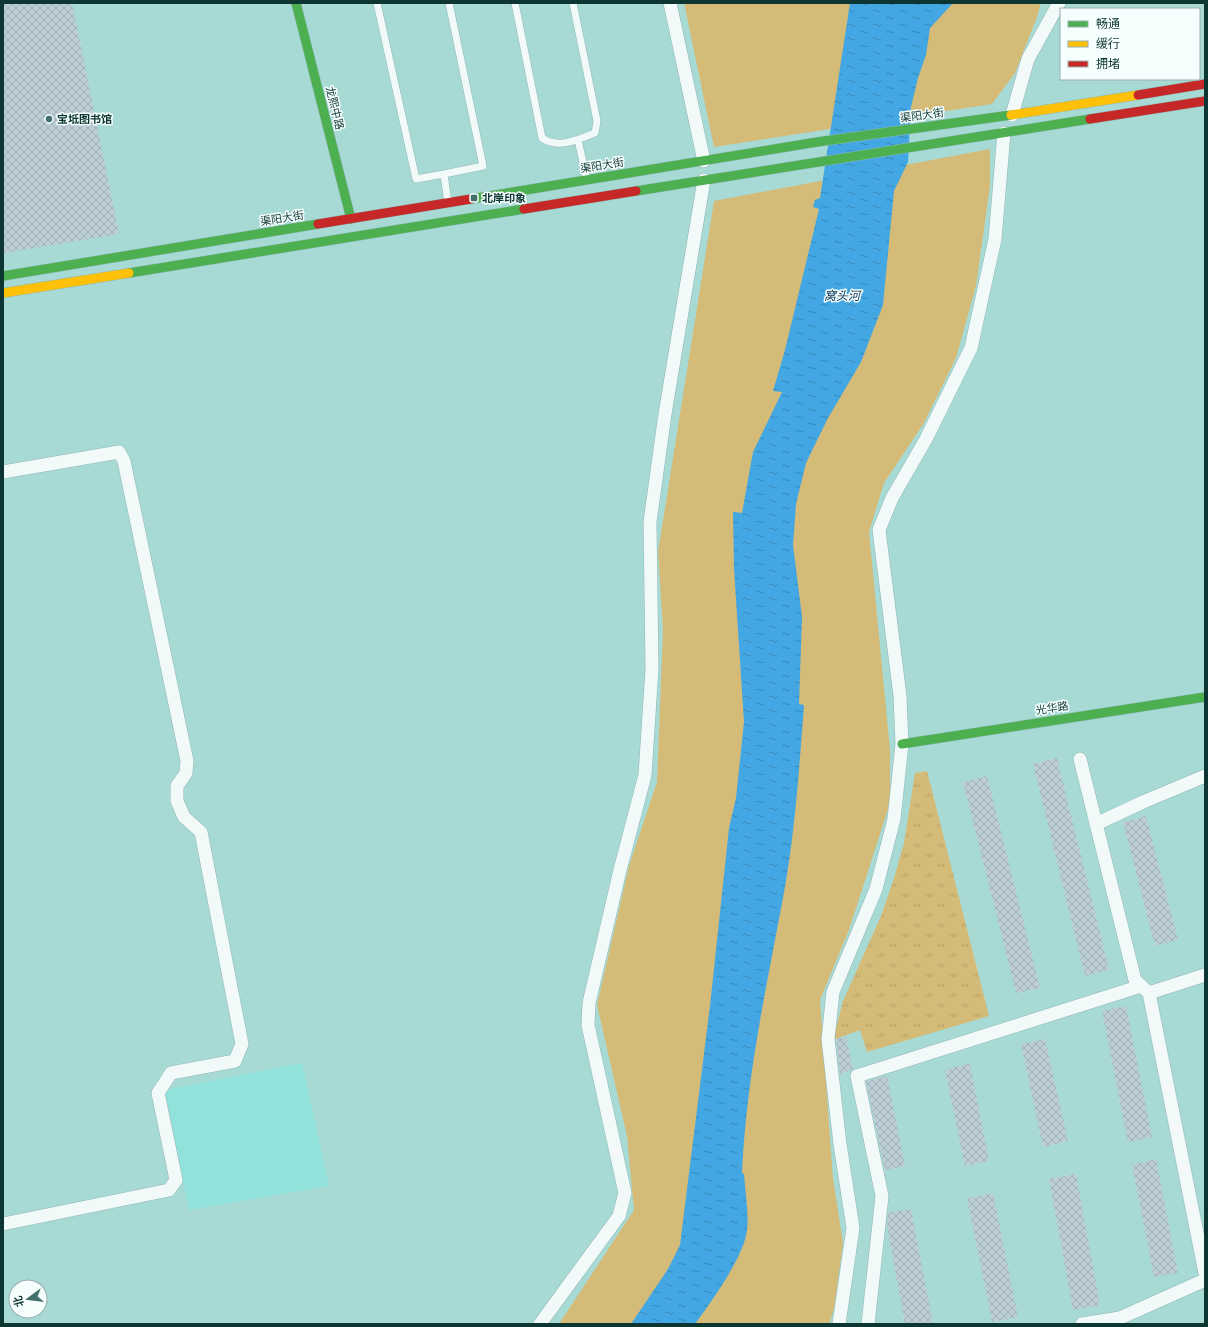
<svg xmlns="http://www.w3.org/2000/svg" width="1208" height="1327" viewBox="0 0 1208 1327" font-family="Poppins,'Noto Sans SC',sans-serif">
  <defs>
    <pattern id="grass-tufts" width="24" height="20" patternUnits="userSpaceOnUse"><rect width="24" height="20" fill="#d5bb78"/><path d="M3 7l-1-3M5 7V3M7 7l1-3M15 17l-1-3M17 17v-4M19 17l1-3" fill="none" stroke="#b6a168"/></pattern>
    <pattern id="water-ripples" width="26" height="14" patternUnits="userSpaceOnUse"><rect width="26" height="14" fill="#42a7e2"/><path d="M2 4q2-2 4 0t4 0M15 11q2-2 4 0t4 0" fill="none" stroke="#3689b8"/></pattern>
    <pattern id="building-cross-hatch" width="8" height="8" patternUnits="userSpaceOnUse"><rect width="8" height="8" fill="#bccdd6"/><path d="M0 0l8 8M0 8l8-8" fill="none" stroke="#a0b1b8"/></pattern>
  </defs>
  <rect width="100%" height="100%" fill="#a8dad5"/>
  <path fill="#91e2da" d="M302,1063L329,1186L189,1210L165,1090Z"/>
  <path fill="url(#grass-tufts)" d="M927,771L989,1016L867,1052L860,1030L833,1040L843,1001L881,916L894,878L904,843L915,773Z"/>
  <path fill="#d5bb78" d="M684,3H1041L1037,17L1015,73L992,104L714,147Z
    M990,149V186L976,286L956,358L924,423L884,483L869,532L890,750V803L849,930L820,1000L833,1179L843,1243L834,1309L829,1324H559L634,1210L627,1136L597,1005L629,866L657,782L663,630L658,552L714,201Z"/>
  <path fill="url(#water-ripples)" d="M850,3H953L930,28L926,55L918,78L911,107L908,162L894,191L883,305L861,362L828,418L806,463L796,504L793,545L802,617L799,704L804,705C799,770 795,834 783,898C766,989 746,1080 742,1173L744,1174C745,1192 749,1212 747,1230C744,1257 711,1302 695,1324H631L668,1269L680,1245L710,1006L729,828L736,798L744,722L734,569L733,512L742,513L753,452L782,392L773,391L785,350L819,209L813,207L815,200L820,198Z"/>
  <path fill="url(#building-cross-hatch)" d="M3,3H72L119,234L3,253Z
    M1057,758L1109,970L1085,976L1033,764Z
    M987,776L1040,988L1016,993L963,782Z
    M1146,816L1178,940L1155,946L1123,822Z
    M1126,1006L1152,1137L1128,1142L1102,1011Z
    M846,1037L853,1069L840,1074L836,1039Z
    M1045,1039L1068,1141L1043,1147L1021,1044Z
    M970,1063L989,1161L965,1166L945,1070Z
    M887,1076L905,1166L885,1170L866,1081Z
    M1156,1159L1178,1273L1154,1277L1132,1165Z
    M1076,1174L1100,1305L1073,1310L1049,1179Z
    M993,1193L1018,1317L992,1322L967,1198Z
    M911,1209L933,1324H905L887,1226L888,1213Z"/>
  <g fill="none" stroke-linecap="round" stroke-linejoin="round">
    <g stroke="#8fb7b3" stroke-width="8">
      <path id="lane" d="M377,3L416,179L444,174L448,203
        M515,3L542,138C558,149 578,140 595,133L597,121L573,3
        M578,140L587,180
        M444,174L483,166L449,3"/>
    </g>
    <g stroke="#8fb7b3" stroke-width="14">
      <path id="street" d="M670,3L704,161
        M1012,115L1028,59L1059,3
        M3,472L119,452L124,461L187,761L186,773L177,786V801L184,817L201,832L242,1044L235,1061L171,1073L158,1093L176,1180L169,1190L3,1224
        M1080,759L1135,980L1149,993L1205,1273
        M1096,824L1143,802L1205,776
        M1149,993L1205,975
        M540,1324L619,1216L625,1193L588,1025L589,1003L620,870L645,775L652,669L650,522L665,414L704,180
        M839,1324L853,1228L840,1144L828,1039L833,992L876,889L894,819L902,744L900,696L879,530L892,498L926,439L971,348L995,239L1004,133
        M868,1324L882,1196L857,1076L1141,986
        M1082,1324L1120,1318L1205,1280"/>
    </g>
    <g stroke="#8fb7b3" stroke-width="10">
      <path id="fast" d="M296,3L351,219
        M636,191L1090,119
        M471,199L817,142L1011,115
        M129,273L524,209
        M3,276L318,224
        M902,744L1205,697"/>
    </g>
    <g stroke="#8fb7b3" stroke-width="10">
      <path id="slow" d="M1011,115L1138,95
        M3,293L129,273"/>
    </g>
    <g stroke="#8fb7b3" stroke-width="10">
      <path id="jam" d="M1138,95L1205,84
        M1090,119L1205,101
        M524,209L636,191
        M318,224L471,199"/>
    </g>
    <use href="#lane" stroke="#f2f9f9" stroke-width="7"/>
    <use href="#street" stroke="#f2f9f9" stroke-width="13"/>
    <use href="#fast" stroke="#4caf50" stroke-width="9"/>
    <use href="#slow" stroke="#ffc107" stroke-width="9"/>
    <use href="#jam" stroke="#c62828" stroke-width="9"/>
  </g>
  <g fill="#436f6c" stroke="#f6fffe" stroke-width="1.5">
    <circle cx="49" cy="119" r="4"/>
    <rect x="470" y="194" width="8" height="8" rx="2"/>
  </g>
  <g text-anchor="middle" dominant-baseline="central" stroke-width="3" stroke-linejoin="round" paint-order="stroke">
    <g font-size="11" fill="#0d3633" stroke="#f6fffe">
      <text transform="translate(335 108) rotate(76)">龙熙中路</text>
      <text transform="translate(922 115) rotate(-8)">渠阳大街</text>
      <text transform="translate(602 165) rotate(-9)">渠阳大街</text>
      <text transform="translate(282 218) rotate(-9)">渠阳大街</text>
      <text transform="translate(1052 708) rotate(-9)">光华路</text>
    </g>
    <g font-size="11" font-weight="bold" fill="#0d3633" stroke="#f6fffe" text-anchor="start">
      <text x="57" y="119">宝坻图书馆</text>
      <text x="482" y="198">北岸印象</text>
    </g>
    <g font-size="12" font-style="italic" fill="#002c4e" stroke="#f6fffe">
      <text x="842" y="295">窝头河</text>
    </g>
  </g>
  <rect width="1208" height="1327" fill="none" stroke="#0d3633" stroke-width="8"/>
  <rect x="1060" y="8" width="140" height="72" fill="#f6fffe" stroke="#99afad"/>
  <rect x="1068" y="21" width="20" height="6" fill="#4caf50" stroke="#99afad"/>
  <text x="1096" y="28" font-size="12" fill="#0d3633">畅通</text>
  <rect x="1068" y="41" width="20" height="6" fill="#ffc107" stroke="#99afad"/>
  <text x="1096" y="48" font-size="12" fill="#0d3633">缓行</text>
  <rect x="1068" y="61" width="20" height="6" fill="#c62828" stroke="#99afad"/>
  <text x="1096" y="68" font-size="12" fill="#0d3633">拥堵</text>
  <g transform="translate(28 1299) rotate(255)"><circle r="19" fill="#f6fffe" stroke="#99afad"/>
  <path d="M0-3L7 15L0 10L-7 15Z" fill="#436f6c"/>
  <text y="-6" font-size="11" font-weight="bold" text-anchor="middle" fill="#0d3633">北</text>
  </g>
</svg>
